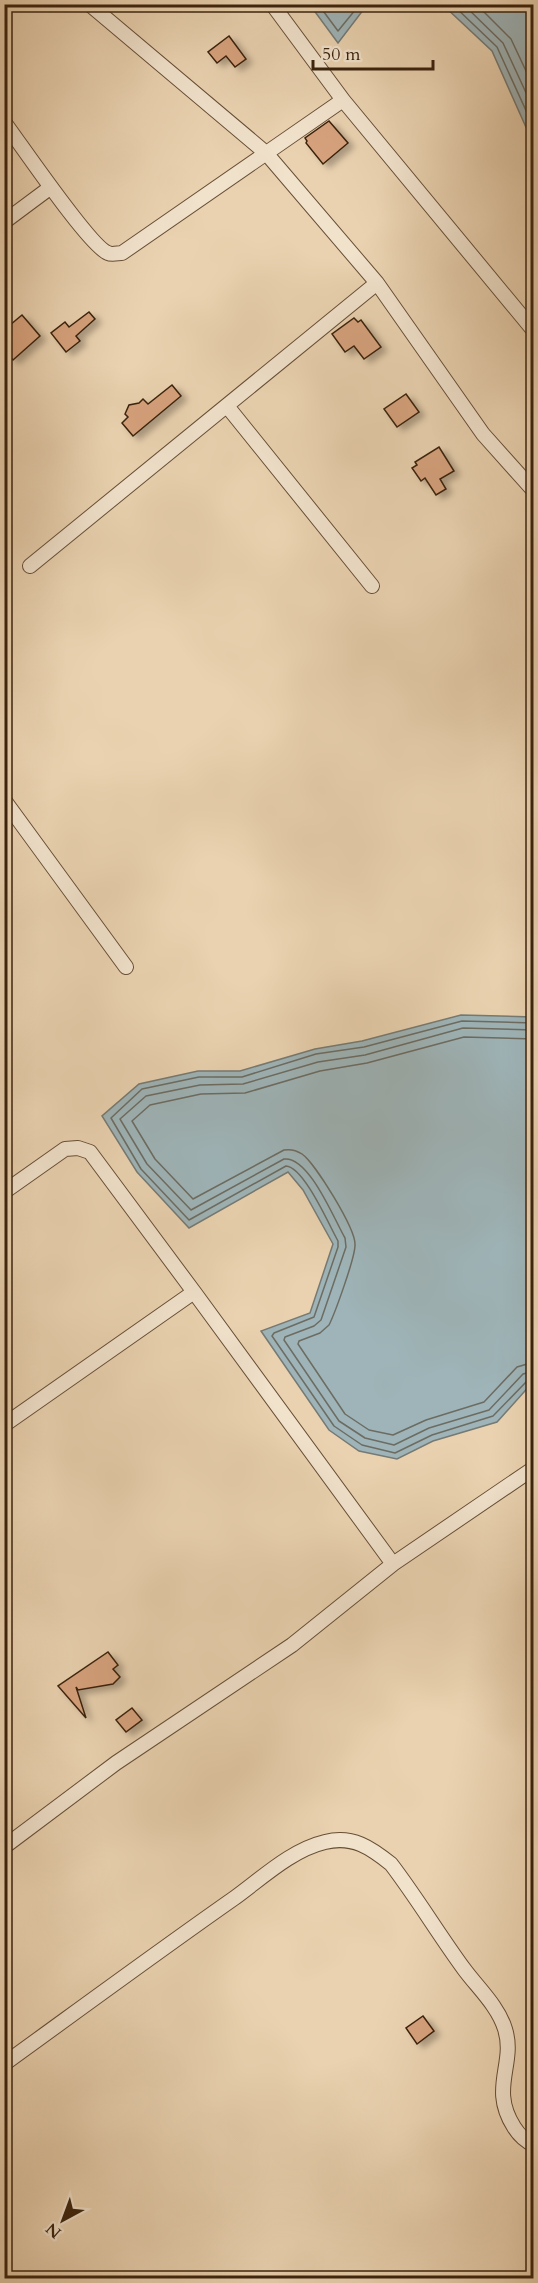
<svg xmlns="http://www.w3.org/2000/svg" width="538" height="2283" viewBox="0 0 538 2283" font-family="Cardo,serif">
  <defs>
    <filter id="shadow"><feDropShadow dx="6" dy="4" stdDeviation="3" flood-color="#0004"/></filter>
  </defs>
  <rect width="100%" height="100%" fill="#ead2b0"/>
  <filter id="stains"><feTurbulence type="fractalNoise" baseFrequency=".00333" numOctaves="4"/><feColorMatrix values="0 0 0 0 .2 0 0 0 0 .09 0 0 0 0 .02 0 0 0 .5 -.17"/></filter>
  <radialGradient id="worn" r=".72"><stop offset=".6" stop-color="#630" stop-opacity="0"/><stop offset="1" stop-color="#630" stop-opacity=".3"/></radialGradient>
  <path fill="#9eb4b8" stroke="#767a74" stroke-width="1.5" d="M310,5H367L338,43Z
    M443,5H533V143L492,51Z
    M461,1015L533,1017L534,1306L530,1308L534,1336L533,1382L497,1422L433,1441L397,1459L359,1451L329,1430L261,1331L310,1313L333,1244L303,1190L288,1172L189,1228L137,1172L102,1116L139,1084L198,1071H240L315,1049L362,1041Z"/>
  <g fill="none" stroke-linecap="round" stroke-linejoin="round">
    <path stroke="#6c6c62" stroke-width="1.5" d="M318,4L338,31L360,4
      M452,4L497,47L534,128
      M463,4L503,43L534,110
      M476,4L511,39L534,88
      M534,1023L462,1021L364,1047L316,1054L242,1077H199L142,1089L111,1118L141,1169L189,1220L286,1166C304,1167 329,1225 338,1241V1247L314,1317L274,1333L272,1336L334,1426L362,1445L395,1453L432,1435L493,1416L527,1381L534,1379
      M534,1030L463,1028L365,1055L318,1062L243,1084L200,1085L146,1096L120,1119L147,1164L191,1210L284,1159C309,1156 334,1219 345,1238L346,1247L321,1320L314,1326L285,1337L284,1340L339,1421L365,1438L394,1445L429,1428L489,1410L523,1374L534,1371
      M534,1039L464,1037L367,1063L320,1071L245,1093L201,1094L150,1105L132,1121L155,1159L193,1199L284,1150C290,1149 296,1150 302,1154C315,1163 356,1229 355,1245C355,1258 335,1313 329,1325L320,1333L299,1341L298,1344L345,1414L369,1430L393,1435L426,1420L484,1402L517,1367L534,1362"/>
  </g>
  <path fill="#d6a27d" stroke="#3b230d" stroke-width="1.5" filter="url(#shadow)" d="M229,36L246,59L235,67L226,56L217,63L208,52Z
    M329,121L348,143L323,164L306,143L307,141L305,138Z
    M89,312L95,319L76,336L80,341L66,352L51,333L65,322L69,327Z
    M22,315L40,336L13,360L4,350V330Z
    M354,318L358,322L361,320L381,347L364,359L354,346L345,352L332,334Z
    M172,385L181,396L133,436L122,423L128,417L125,414L129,405L139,403L143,399L148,404Z
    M406,394L419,412L397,427L384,409Z
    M439,447L454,471L440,479L446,489L436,495L425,478L421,481L412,468L417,465L415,462Z
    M108,1652L118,1665L113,1669L120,1677L113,1684L78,1690L76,1687L86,1718L58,1686Z
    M132,1708L142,1720L126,1732L116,1720Z
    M423,2016L434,2031L417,2044L406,2028Z"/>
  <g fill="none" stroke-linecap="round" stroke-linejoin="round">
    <g stroke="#674f36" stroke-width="16">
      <path id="minor" d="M89,4L266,153L377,283L483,434L534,491
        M343,100L534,331
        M4,122C20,143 90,247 108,253C112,255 118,253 122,253L343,100L272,4
        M4,222L51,187
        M227,406L372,586
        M30,566L377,283
        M4,800L126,967
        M4,1192L65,1149L78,1148L90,1152L194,1292
        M4,1425L194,1292L393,1564
        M4,1847L116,1763L292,1645L393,1564L534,1468
        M4,2064C80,2009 156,1953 233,1899C261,1879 291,1850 325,1842C353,1835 371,1848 391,1864C417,1898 439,1935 464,1969C478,1988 498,2006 505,2029C516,2064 489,2088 514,2127C519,2135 525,2141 534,2145"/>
    </g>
    <use href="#minor" stroke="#f1e2cc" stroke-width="14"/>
  </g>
  <rect width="538" height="2283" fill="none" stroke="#ead2b0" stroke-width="24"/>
  <rect x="6" y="6" width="526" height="2271" fill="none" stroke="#3b230d" stroke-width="3"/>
  <rect x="12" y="12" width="514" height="2259" fill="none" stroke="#3b230d" stroke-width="1.5"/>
  <g transform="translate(63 2220) rotate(221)" stroke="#f1e2cc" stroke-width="4.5" paint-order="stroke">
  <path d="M0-4.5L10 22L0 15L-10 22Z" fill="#3b230d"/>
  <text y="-9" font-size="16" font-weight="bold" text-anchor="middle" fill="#3b230d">N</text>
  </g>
  <path d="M313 60v9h120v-9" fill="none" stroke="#3b230d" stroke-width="3"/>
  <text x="322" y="60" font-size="18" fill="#3b230d" stroke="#f1e2cc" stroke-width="4.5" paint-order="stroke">50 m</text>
  <rect width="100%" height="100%" filter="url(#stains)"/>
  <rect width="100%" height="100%" fill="url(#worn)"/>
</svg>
